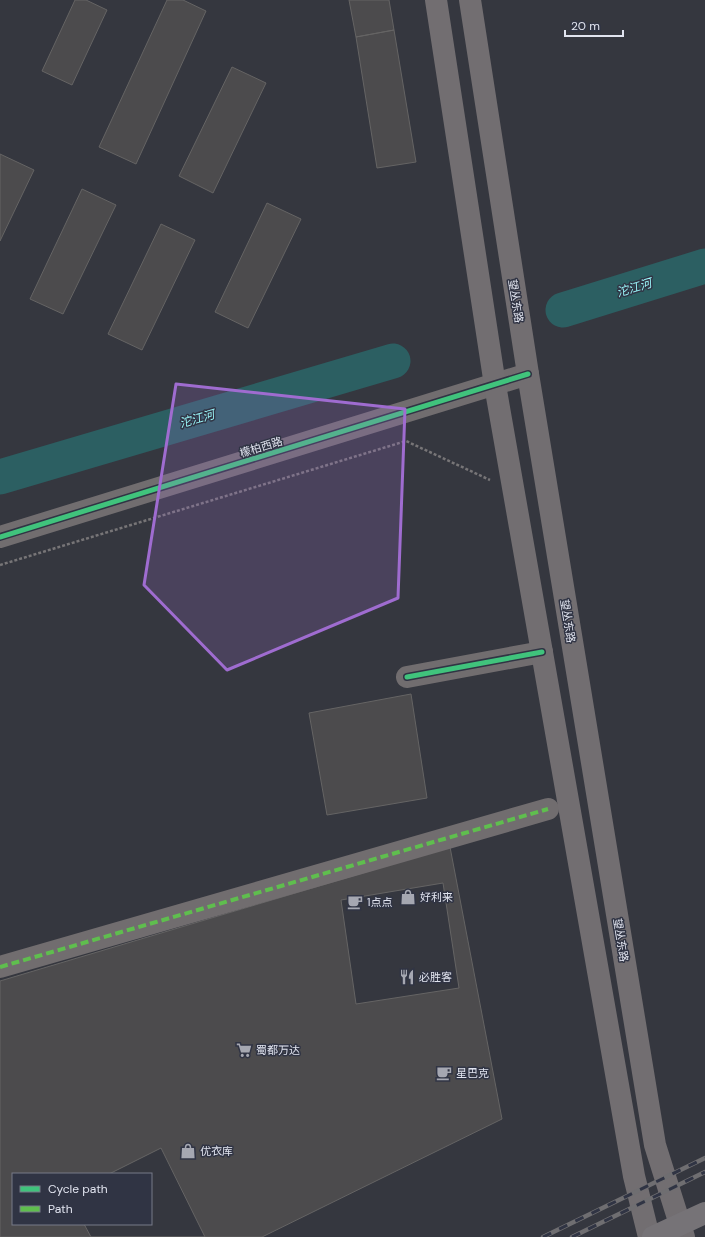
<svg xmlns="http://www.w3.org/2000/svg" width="705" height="1237" viewBox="0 0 705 1237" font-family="'DM Sans','Noto Sans SC',sans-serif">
  <rect width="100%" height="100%" fill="#35373f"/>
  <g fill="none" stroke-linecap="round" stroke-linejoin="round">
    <path stroke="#2c5f62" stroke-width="35" d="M563,310L705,266
      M0,477L393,361"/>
  </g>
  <path fill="#4c4b4d" stroke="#656464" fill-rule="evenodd" d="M75,0H86L107,10L72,85L42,71Z
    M167,0H183L206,11L136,164L99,147Z
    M349,0H389L394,30L356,37Z
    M394,30L416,162L377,168L356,37Z
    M232,67L266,83L213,193L179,176Z
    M0,154L34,170L0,241Z
    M82,189L116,205L63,314L30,299Z
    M267,203L301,219L248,328L215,312Z
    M161,224L195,240L142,350L108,334Z
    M411,694L427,798L327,815L309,713Z
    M450,847L502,1119L262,1237H0V981ZM13,1174H151V1224H13Z
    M443,883L459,988L356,1004L341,900Z
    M161,1148L205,1237H91L84,1224H151V1174H109Z"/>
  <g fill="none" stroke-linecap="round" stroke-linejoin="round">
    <path stroke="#777577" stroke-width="2.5" stroke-dasharray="3 2" stroke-linecap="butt" d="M0,565L406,441L490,480"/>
    <path stroke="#716d6f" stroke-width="22" d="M0,537L528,374
      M407,677L542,652
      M0,967L548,809"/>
    <path stroke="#726e71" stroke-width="22" d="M436,0L495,385L634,1176L649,1237
      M470,0L528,374L655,1145L684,1237"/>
    <path stroke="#767377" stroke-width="22" d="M653,1237L705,1213"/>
    <g stroke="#6f6e71" stroke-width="4.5">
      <path id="rail" d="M543,1237L705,1158
        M572,1237L705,1172"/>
    </g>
    <use href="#rail" stroke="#303444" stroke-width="3" stroke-dasharray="9" stroke-linecap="butt"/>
    <path stroke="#5fbe4e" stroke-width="4" stroke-dasharray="8 4" stroke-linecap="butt" d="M0,967L548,809"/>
    <g stroke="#303444" stroke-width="8">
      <path id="cycleway" d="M0,537L528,374
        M407,677L542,652"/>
    </g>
    <use href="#cycleway" stroke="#40c37c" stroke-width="5"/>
  </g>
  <path fill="#9f6cd0" fill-opacity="0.2" stroke="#9f6cd0" stroke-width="3" stroke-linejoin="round" d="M176,384L405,409L398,598L227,670L144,585Z"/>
  <defs>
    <g id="shop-bare" transform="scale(1.2)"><path d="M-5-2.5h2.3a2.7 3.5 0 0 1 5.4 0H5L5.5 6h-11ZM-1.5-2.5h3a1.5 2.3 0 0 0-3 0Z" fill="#a5a7b1" stroke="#303444" stroke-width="2.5" paint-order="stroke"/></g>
    <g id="cafe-bare" transform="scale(1.2)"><path d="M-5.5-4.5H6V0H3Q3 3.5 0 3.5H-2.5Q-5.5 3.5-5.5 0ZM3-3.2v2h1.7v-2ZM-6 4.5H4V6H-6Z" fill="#a5a7b1" stroke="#303444" stroke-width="2.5" paint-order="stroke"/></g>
    <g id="restaurant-bare" transform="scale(1.2)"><path d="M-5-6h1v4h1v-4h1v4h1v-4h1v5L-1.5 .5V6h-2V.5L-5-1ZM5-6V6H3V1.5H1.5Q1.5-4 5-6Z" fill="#a5a7b1" stroke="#303444" stroke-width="2.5" paint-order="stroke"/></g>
    <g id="supermarket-bare" transform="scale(1.2)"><path d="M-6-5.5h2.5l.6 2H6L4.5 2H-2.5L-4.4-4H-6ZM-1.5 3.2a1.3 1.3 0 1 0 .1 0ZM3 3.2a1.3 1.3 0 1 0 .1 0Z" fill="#a5a7b1" stroke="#303444" stroke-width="2.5" paint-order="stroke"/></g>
  </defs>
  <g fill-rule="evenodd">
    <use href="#shop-bare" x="408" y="897"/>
    <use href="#cafe-bare" x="355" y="902"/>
    <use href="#restaurant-bare" x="407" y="977"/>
    <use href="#supermarket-bare" x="244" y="1050"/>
    <use href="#cafe-bare" x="444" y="1073"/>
    <use href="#shop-bare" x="188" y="1151"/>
  </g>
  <g text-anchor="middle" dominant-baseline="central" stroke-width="3" stroke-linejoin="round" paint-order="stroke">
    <g font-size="11" fill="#e1e4ef" stroke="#303444">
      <text transform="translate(516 301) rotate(81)">望丛东路</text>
      <text transform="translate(261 447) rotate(-17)">檬柏西路</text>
      <text transform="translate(568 621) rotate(81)">望丛东路</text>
      <text transform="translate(621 940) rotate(81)">望丛东路</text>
    </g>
    <g font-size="11" fill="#e1e4ef" stroke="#303444" text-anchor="start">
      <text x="420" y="897">好利来</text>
      <text x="367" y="902">1点点</text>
      <text x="419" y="977">必胜客</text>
      <text x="256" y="1050">蜀都万达</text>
      <text x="456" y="1073">星巴克</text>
      <text x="200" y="1151">优衣库</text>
    </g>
    <g font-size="12" font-style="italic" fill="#9af7fa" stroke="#303444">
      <text transform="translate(634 288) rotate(-17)">沱江河</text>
      <text transform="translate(197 419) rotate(-16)">沱江河</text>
    </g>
  </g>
  <rect x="12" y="1173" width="140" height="52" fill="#303444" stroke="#777a88"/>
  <rect x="20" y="1186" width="20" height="6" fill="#40c37c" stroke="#777a88"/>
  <text x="48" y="1193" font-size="12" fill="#e1e4ef">Cycle path</text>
  <rect x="20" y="1206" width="20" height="6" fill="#5fbe4e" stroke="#777a88"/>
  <text x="48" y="1213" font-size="12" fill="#e1e4ef">Path</text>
  <path d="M565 30v6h58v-6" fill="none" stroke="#e1e4ef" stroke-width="2"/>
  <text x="571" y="30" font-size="12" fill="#e1e4ef" stroke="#303444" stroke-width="3" paint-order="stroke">20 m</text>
</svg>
